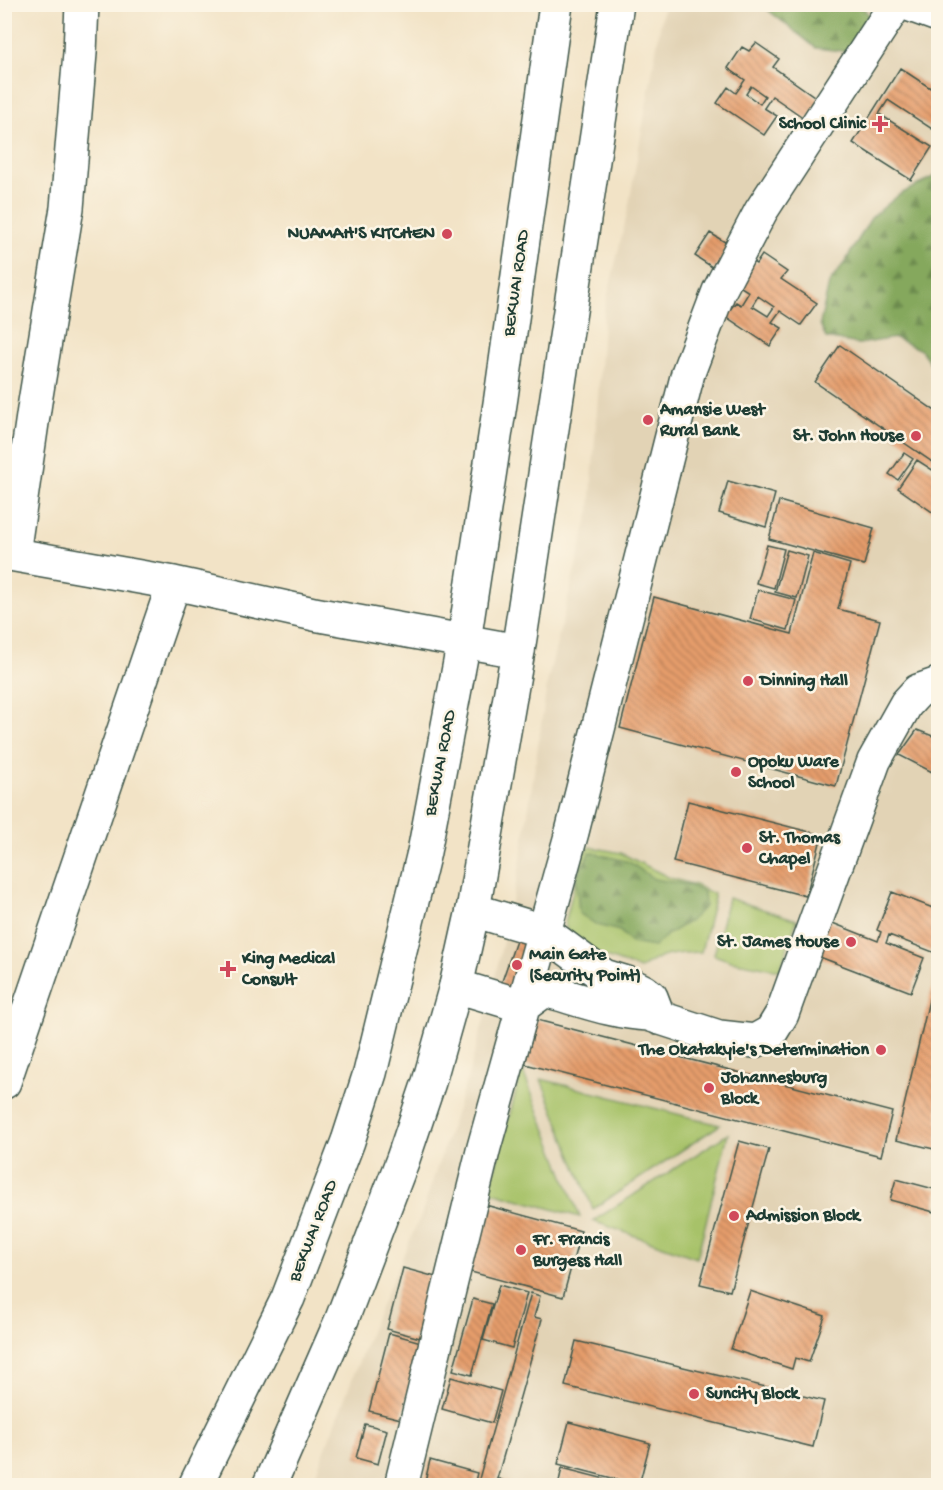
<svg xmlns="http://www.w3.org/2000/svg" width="943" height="1490" viewBox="0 0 943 1490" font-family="'Gochi Hand',sans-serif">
  <defs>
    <pattern id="forest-firs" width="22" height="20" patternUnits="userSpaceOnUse" patternTransform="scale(1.5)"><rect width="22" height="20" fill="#85a85d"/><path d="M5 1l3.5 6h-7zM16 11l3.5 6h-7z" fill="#6c8a4e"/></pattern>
    <pattern id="building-back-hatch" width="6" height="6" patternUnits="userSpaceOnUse" patternTransform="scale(1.5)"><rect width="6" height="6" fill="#e59c6a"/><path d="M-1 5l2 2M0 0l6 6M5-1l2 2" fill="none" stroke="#b98058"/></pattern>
  </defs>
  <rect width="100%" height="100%" fill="#fcf5e5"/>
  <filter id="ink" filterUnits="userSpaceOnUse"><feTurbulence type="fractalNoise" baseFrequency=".0167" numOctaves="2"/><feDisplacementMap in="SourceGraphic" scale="12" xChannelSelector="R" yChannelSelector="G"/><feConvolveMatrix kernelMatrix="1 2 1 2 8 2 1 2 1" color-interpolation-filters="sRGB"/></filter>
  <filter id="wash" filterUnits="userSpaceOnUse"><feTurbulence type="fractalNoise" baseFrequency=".008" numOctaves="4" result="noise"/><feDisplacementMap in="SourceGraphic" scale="24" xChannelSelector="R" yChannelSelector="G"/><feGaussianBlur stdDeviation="1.35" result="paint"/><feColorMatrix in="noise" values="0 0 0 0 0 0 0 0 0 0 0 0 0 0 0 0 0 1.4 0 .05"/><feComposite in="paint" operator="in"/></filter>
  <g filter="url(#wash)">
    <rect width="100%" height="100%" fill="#f2e3c6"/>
    <path fill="#e2d3b5" d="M664,5H938V1485L311,1486L374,1322L421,1215L468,1076L491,995L520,865L548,679L590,510L604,311L628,210Z"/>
    <path fill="#a7c269" stroke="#63804e" stroke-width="1.5" d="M591,847L621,853L670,878L695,885L714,894V899L701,952C677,953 659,954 640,969L571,945L565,923L582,854Z
      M728,898L797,920L780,970L731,961L714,955Z
      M522,1069L580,1217L489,1191Z
      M541,1079L720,1125L593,1209Z
      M728,1134L697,1258L593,1221Z"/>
    <path fill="url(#forest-firs)" stroke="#527248" stroke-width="1.5" d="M764,5H861L870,16L876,55L816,48L768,10Z
      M935,176L938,177V374L921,350L895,338L859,344L826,338L820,324L829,283L845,262L871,218L899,195Z
      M590,852L629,862L654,879L689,885L704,892L705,906L690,921L668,934L654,947L631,943L620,931L597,925L579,913L576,877Z"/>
    <g id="blocks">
      <path fill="url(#building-back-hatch)" fill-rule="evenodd" d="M756,43L779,59L773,67L821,101L807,120L772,96L764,108L777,116L764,135L717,103L728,87L736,93L745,80L728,68L742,47L749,51ZM751,86L765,96L760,104L746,94Z
        M900,68L938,93V119L932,129L888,100L879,114L932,147L911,180L853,143Z
        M710,233L730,245L715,269L695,256Z
        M762,255L787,272L781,279L817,303L801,325L780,311L772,322L782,328L770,346L725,316L736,302L741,305L749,292L730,280L745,257L756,264ZM758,296L774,307L768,316L752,306Z
        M840,345L938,413V516L898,488L917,460L934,471L938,466L815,382Z
        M904,453L913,459L898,480L889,474Z
        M728,481L775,494L766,527L719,513Z
        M779,501L874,528L864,565L769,539Z
        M767,545L784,549L774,588L756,583Z
        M787,550L808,556L797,598L775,592Z
        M813,553L850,564L838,609L880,620L836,786L620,728L654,597L792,634Z
        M758,590L796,600L788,630L750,619Z
        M917,730L938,738V775L899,755Z
        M688,801L822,835L806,896L673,862Z
        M892,892L938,910V954L889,935L886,943L924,958L911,992L812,954L825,920L878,941L881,932L877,930Z
        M517,938L534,944L518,992L500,987Z
        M935,975L938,976V1150L896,1140Z
        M537,1020L892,1112L881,1156L525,1064Z
        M739,1141L769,1149L730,1291L700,1284Z
        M896,1179L938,1190L934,1212L890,1200Z
        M478,1203L581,1231L563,1297L460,1269Z
        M403,1268L436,1277L420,1338L387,1329Z
        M499,1285L527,1293L512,1348L483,1340Z
        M750,1291L825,1316L809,1362L795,1358L792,1369L731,1349Z
        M531,1293L540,1296L534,1317L542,1319L495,1486H477Z
        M473,1299L492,1304L472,1375L453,1370Z
        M389,1333L421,1342L401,1419L369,1411Z
        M576,1341L824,1401L813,1447L565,1386Z
        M451,1377L501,1391L492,1423L442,1409Z
        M569,1422L650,1443L639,1485L558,1464Z
        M365,1424L387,1430L378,1464L356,1458Z
        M430,1460L477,1473L474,1486H424Z
        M562,1468L605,1479L603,1486H558Z
        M499,1479L515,1485V1486H497Z"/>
    </g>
  </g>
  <g filter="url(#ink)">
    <use href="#blocks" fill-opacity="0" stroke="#3f564a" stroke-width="1.5"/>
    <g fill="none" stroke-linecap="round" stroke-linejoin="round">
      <g stroke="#3f564a" stroke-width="36">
        <path id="minor" d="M908,4L938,15
          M4,553L174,583L314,614L518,651
          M13,554L35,402L67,208L80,53L82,4
          M473,910L543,931L604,976L627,983L643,991L651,997L659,1018
          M456,986L523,1006L545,990C578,999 614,1013 648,1014L719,1037L755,1041L771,1032L782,1014L791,989L874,761L906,704L918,691L938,684
          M4,1082L174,583
          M401,1486L484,1147L572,832L688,373L719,291L761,211L896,4"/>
      </g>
      <g stroke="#3f564a" stroke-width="36">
        <path id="highway" d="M195,1486L288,1298L348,1141L370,1073L424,852L464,641L501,397L556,4
          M269,1486L342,1319L403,1159L429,1082L456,986L473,910L518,651L617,4"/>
      </g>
      <use href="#minor" stroke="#fff" stroke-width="33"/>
      <use href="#highway" stroke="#fff" stroke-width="33"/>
    </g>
  </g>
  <g fill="#d1495b" stroke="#fcf5e5" stroke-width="2">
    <path d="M877 115h6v6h6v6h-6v6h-6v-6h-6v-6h6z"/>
    <circle cx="447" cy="234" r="6"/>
    <circle cx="648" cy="420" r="6"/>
    <circle cx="916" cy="436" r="6"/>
    <circle cx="748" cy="681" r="6"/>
    <circle cx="736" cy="772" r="6"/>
    <circle cx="747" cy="848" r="6"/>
    <circle cx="851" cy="942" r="6"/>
    <circle cx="517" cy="965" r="6"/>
    <path d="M225 960h6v6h6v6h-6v6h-6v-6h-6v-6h6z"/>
    <circle cx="881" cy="1050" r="6"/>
    <circle cx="709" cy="1088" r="6"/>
    <circle cx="734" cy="1216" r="6"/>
    <circle cx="521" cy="1250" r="6"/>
    <circle cx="694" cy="1394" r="6"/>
  </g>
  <g text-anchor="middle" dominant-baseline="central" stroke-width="5" stroke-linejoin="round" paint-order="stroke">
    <g font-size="18" font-weight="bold" fill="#1f3d34" stroke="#fcf5e5" text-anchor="start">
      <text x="866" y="124" text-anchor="end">School Clinic</text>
      <text x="435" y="234" text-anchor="end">NUAMAH'S KITCHEN</text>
      <text x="660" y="410">Amansie West<tspan x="660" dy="21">Rural Bank</tspan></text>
      <text x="904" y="436" text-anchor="end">St. John House</text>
      <text x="760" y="681">Dinning Hall</text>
      <text x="748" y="762">Opoku Ware<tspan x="748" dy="21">School</tspan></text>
      <text x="759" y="838">St. Thomas<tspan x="759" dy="21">Chapel</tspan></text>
      <text x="839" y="942" text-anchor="end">St. James House</text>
      <text x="529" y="955">Main Gate<tspan x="529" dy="21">(Security Point)</tspan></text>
      <text x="242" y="959">King Medical<tspan x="242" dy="21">Consult</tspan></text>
      <text x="869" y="1050" text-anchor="end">The Okatakyie's Determination</text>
      <text x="721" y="1078">Johannesburg<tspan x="721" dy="21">Block</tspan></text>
      <text x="746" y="1216">Admission Block</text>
      <text x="533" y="1240">Fr. Francis<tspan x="533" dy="21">Burgess Hall</tspan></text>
      <text x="706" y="1394">Suncity Block</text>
    </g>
    <g font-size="18" fill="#1f3d34" stroke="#fcf5e5">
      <text transform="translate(517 283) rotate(-82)">BEKWAI ROAD</text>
      <text transform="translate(441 763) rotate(-79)">BEKWAI ROAD</text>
      <text transform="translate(314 1231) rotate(-69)">BEKWAI ROAD</text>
    </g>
  </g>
  <rect width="943" height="1490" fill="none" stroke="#fcf5e5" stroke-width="24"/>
</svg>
